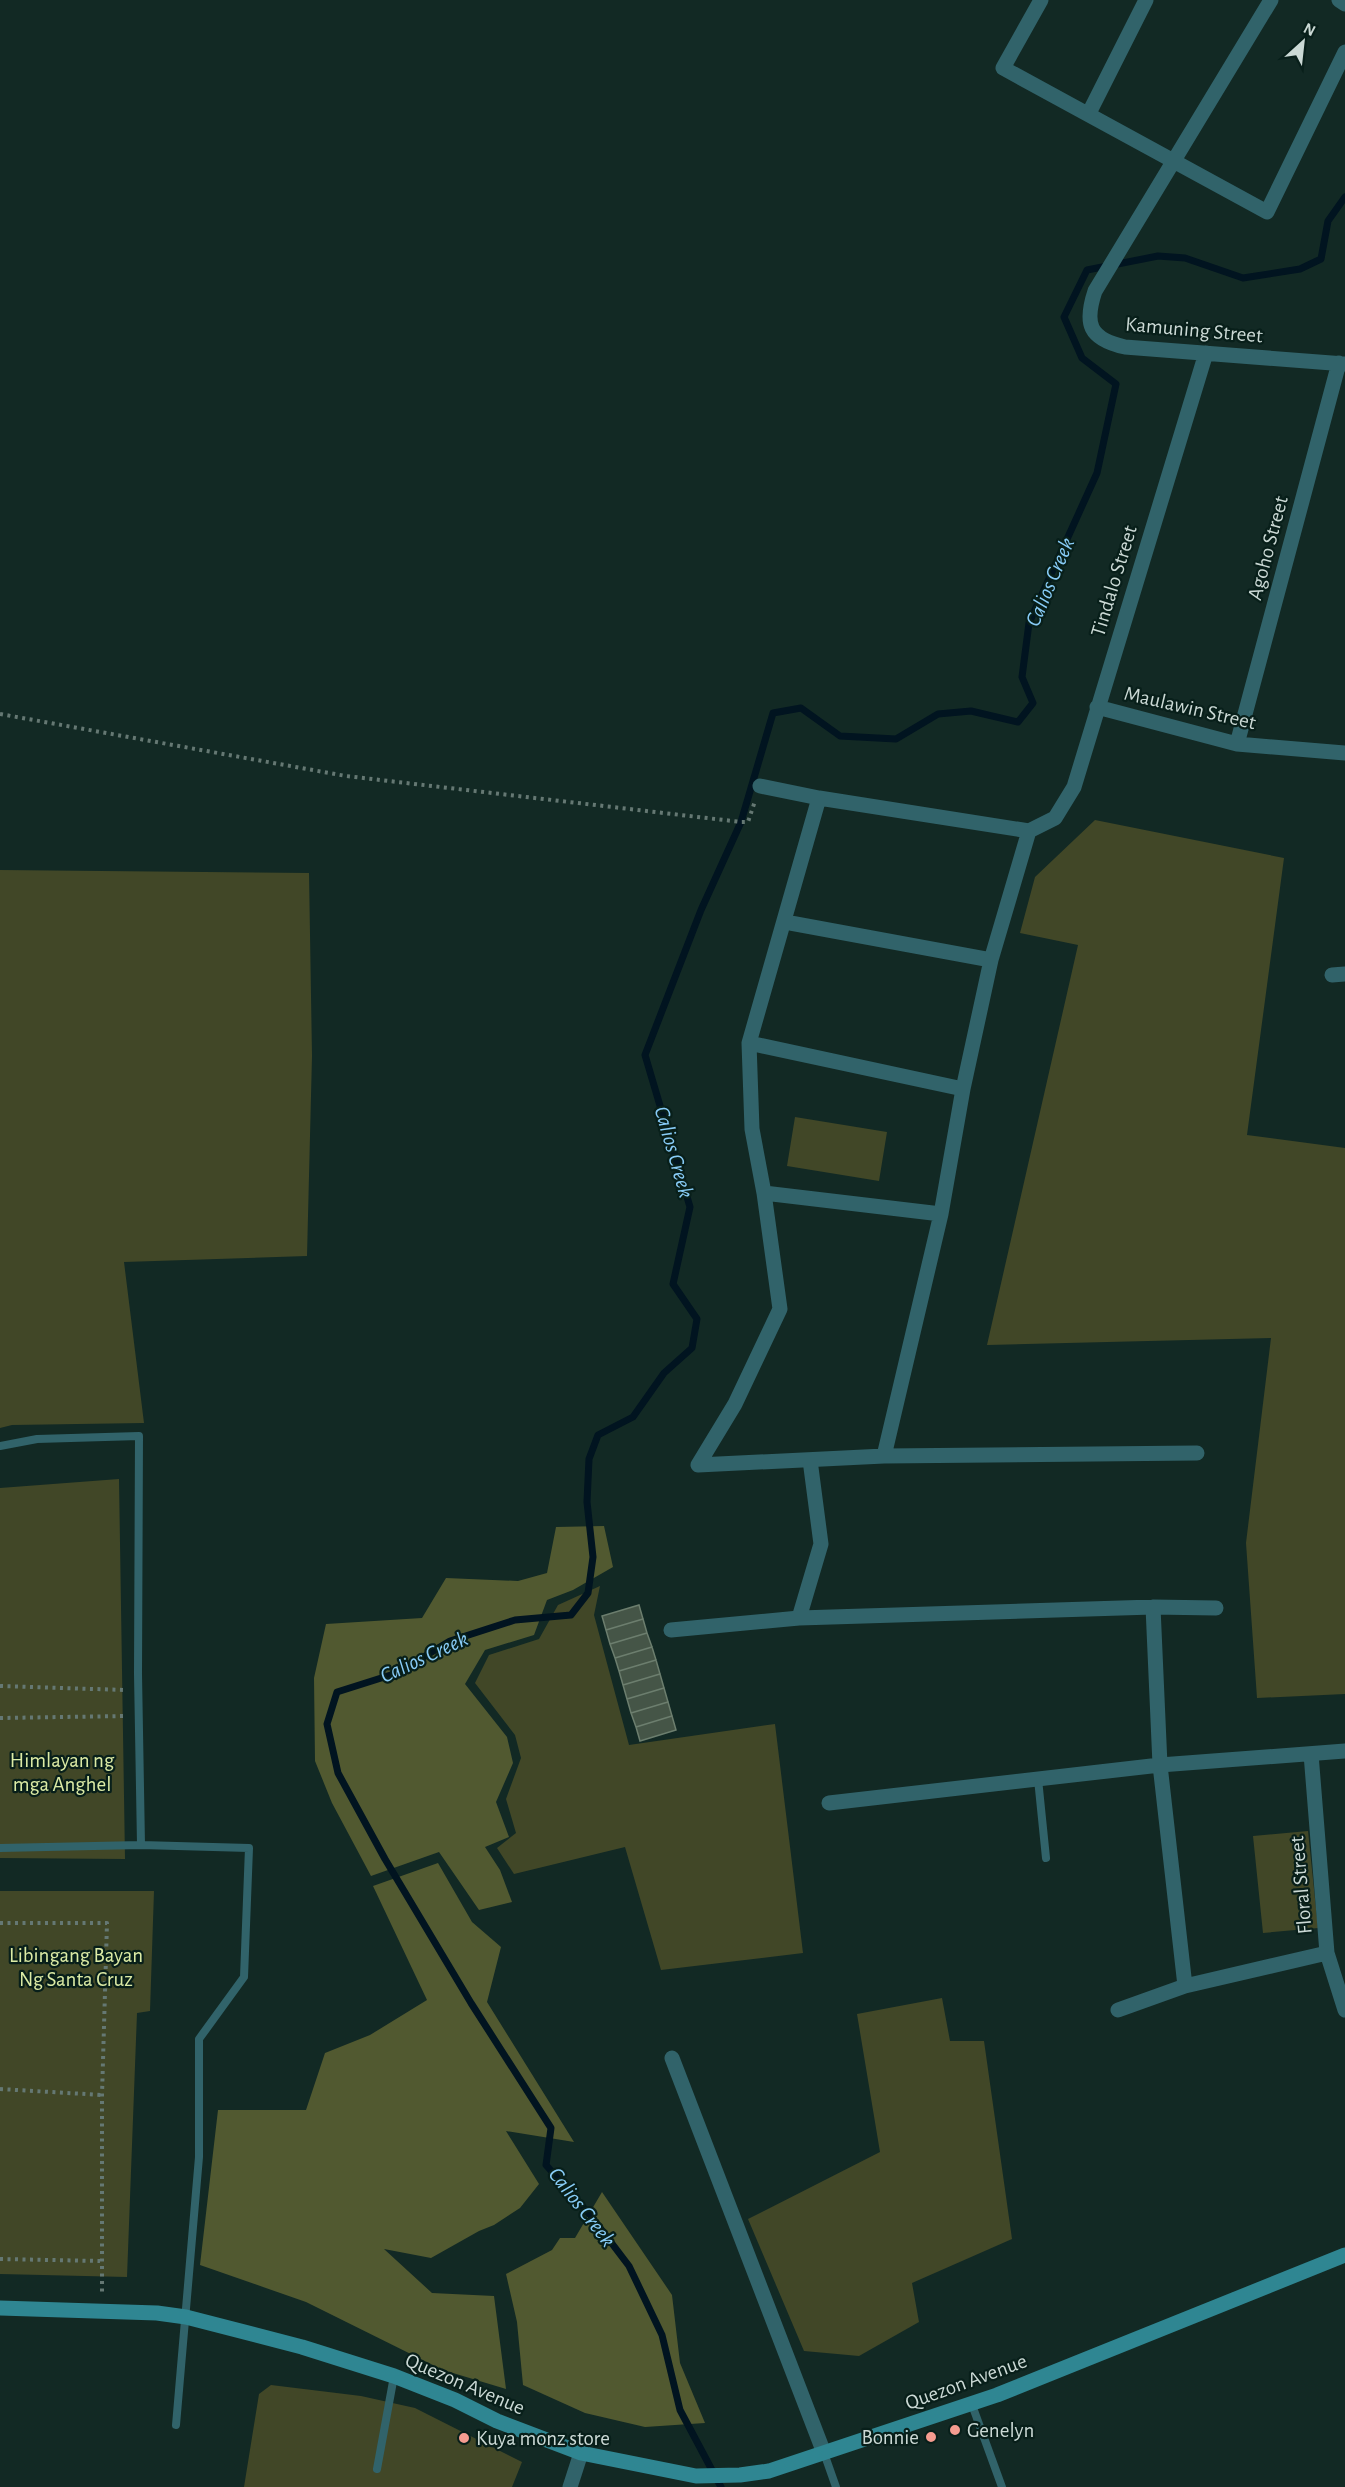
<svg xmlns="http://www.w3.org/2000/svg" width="1345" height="2487" viewBox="0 0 1345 2487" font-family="'Alegreya Sans',sans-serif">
  <rect width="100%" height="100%" fill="#122924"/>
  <path fill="#414727" d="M1095,820L1284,858L1247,1135L1345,1148V1694L1257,1698L1246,1543L1271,1338L987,1345L1078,945L1020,933L1035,877Z
    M0,870L309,873L312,1056L307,1256L124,1262L144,1423L12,1425L0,1428Z
    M795,1117L887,1132L879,1181L787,1166Z
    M119,1479L125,1859L0,1858V1488Z
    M600,1586L594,1615L629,1745L775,1724L803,1953L661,1970L625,1847L514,1874L497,1848L516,1833L506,1799L521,1758L515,1735L475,1683L489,1655L539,1639L558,1605Z
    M1308,1831L1318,1928L1263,1933L1253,1836Z
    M0,1891H154L150,2011L137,2013L127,2277L0,2274Z
    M942,1998L950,2041H984L1012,2239L912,2283L919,2322L859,2356L804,2351L748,2219L880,2152L857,2014Z
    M271,2385L361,2396L415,2408L522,2462L512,2487H244L259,2394Z"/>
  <path fill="#515930" d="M604,1526L613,1567L573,1590L547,1600L534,1635L485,1650L465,1684L507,1737L513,1763L496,1802L509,1837L485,1847L500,1870L512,1902L479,1910L439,1852L371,1876L332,1803L315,1761L314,1678L326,1624L422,1618L446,1578L518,1581L547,1573L556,1527Z
    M438,1863L472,1922L501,1947L487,2002L574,2142L506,2131L539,2184L520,2208L494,2225L479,2231L431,2258L384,2249L432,2293L494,2296L506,2389L443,2370L306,2302L200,2265L218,2110H306L325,2053L370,2035L427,2000L373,1886Z
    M602,2192L672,2295L680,2363L705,2423L645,2427L585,2413L523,2385L517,2322L506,2274L552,2250L560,2238H575Z"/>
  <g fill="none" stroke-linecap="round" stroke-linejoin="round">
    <path stroke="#011420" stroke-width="7" d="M721,2487L680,2410L662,2335L629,2266L591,2216L546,2165L551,2128L471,2003L385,1859L338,1773L327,1724L337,1692L397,1673L450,1641L515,1620L571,1615L588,1593L593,1557L587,1502L589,1459L598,1435L633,1417L664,1373L692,1348L697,1319L673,1284L690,1207L645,1055L701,910L741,822L773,713L801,708L840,736L896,739L938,714L971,711L1018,722L1033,703L1022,677L1029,623L1097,473L1116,384L1082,358L1064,317L1087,270L1158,256L1185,258L1243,278L1300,269L1321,259L1328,221L1345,197"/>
  </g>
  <path fill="#455547" stroke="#6c7e6e" stroke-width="1.5" d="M639,1605L643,1619L606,1630L602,1616Z
    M643,1619L647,1633L610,1644L606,1630Z
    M647,1633L652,1647L615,1658L610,1644Z
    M652,1647L656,1660L619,1671L615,1658Z
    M656,1660L660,1674L623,1685L619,1671Z
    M660,1674L664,1688L627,1699L623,1685Z
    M664,1688L668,1702L631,1713L627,1699Z
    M668,1702L672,1716L636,1727L631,1713Z
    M672,1716L676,1730L640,1741L636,1727Z"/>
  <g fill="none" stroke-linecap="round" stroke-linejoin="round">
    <path stroke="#657873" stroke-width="4" stroke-dasharray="3 4.5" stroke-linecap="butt" d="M0,714L346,776L741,822H748L755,801
      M0,1686L125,1690
      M0,1718L125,1716
      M0,1923H107L102,2095V2296
      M0,2089L102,2095
      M0,2259L100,2261"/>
    <path stroke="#31636a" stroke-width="8" d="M0,1446L37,1439L139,1436L138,1674L141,1845L0,1848
      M1038,1779L1046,1858
      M141,1845L249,1848L244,1977L199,2039V2157L176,2425
      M971,2402L1002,2487
      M824,2453L836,2487
      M377,2469L394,2376"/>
    <path stroke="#31636a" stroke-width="15" d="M1041,0L1003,68L1267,212L1345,52
      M1271,0L1095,291C1084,324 1089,339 1125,347L1345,364
      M1339,0L1345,4
      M1089,113L1146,0
      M1097,707L1237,744L1345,753
      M1237,744L1339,363
      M760,786L819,798L1029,831L1055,818L1074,787L1206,353
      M785,922L991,960
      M1332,975L1345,974
      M749,1043L963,1089
      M764,1193L941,1214
      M884,1456L941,1214L963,1089L991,960L1029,831
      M698,1465L735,1404L780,1309L764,1193L752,1129L749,1043L819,798
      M698,1465L884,1456L1197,1453
      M1153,1607L1160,1765L1185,1986
      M799,1618L821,1544L810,1460
      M671,1630L799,1618L1153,1607L1216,1608
      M1311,1754L1327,1953L1345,2010
      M829,1803L1160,1765L1345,1751
      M1118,2010L1185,1986L1327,1953
      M672,2058L824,2453
      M570,2487L581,2453"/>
    <path stroke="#2f8692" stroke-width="15" d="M0,2308L157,2313L186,2317L302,2347L394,2376L455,2400L497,2421L581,2453L696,2476L740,2475L769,2471L997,2395L1345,2255"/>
  </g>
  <g fill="#f59c90" stroke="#081f1a" stroke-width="2">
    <circle cx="955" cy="2430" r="6"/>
    <circle cx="931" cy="2437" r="6"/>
    <circle cx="464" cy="2438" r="6"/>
  </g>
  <g text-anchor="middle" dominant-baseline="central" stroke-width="4.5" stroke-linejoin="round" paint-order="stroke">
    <g font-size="21" fill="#cbd9d5" stroke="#081f1a">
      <text transform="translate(1194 330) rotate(5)">Kamuning Street</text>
      <text transform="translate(1268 548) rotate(-75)">Agoho Street</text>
      <text transform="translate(1114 581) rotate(-73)">Tindalo Street</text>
      <text transform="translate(1190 708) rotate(13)">Maulawin Street</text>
      <text transform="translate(1301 1885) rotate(-95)">Floral Street</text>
      <text transform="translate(966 2382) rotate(-20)">Quezon Avenue</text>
      <text transform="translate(465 2384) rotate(23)">Quezon Avenue</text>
    </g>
    <g font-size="21" fill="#dceba5" stroke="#081f1a">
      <text x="62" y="1760">Himlayan ng<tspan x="62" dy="24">mga Anghel</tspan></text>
      <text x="76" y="1955">Libingang Bayan<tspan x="76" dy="24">Ng Santa Cruz</tspan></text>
    </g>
    <g font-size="21" fill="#cbd9d5" stroke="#081f1a" text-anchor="start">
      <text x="967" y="2430">Genelyn</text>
      <text x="919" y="2437" text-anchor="end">Bonnie</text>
      <text x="476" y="2438">Kuya monz store</text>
    </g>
    <g font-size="22" font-style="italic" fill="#88ccf7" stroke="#081f1a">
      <text transform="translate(1050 582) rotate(-67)">Calios Creek</text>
      <text transform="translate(674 1152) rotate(74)">Calios Creek</text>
      <text transform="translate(424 1657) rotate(-25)">Calios Creek</text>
      <text transform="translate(582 2207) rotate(52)">Calios Creek</text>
    </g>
  </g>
  <g transform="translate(1303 42) rotate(27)" stroke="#081f1a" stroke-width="4.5" paint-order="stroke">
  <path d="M0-4.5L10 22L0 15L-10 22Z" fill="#cbd9d5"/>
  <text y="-9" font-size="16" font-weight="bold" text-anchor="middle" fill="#cbd9d5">N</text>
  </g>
</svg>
